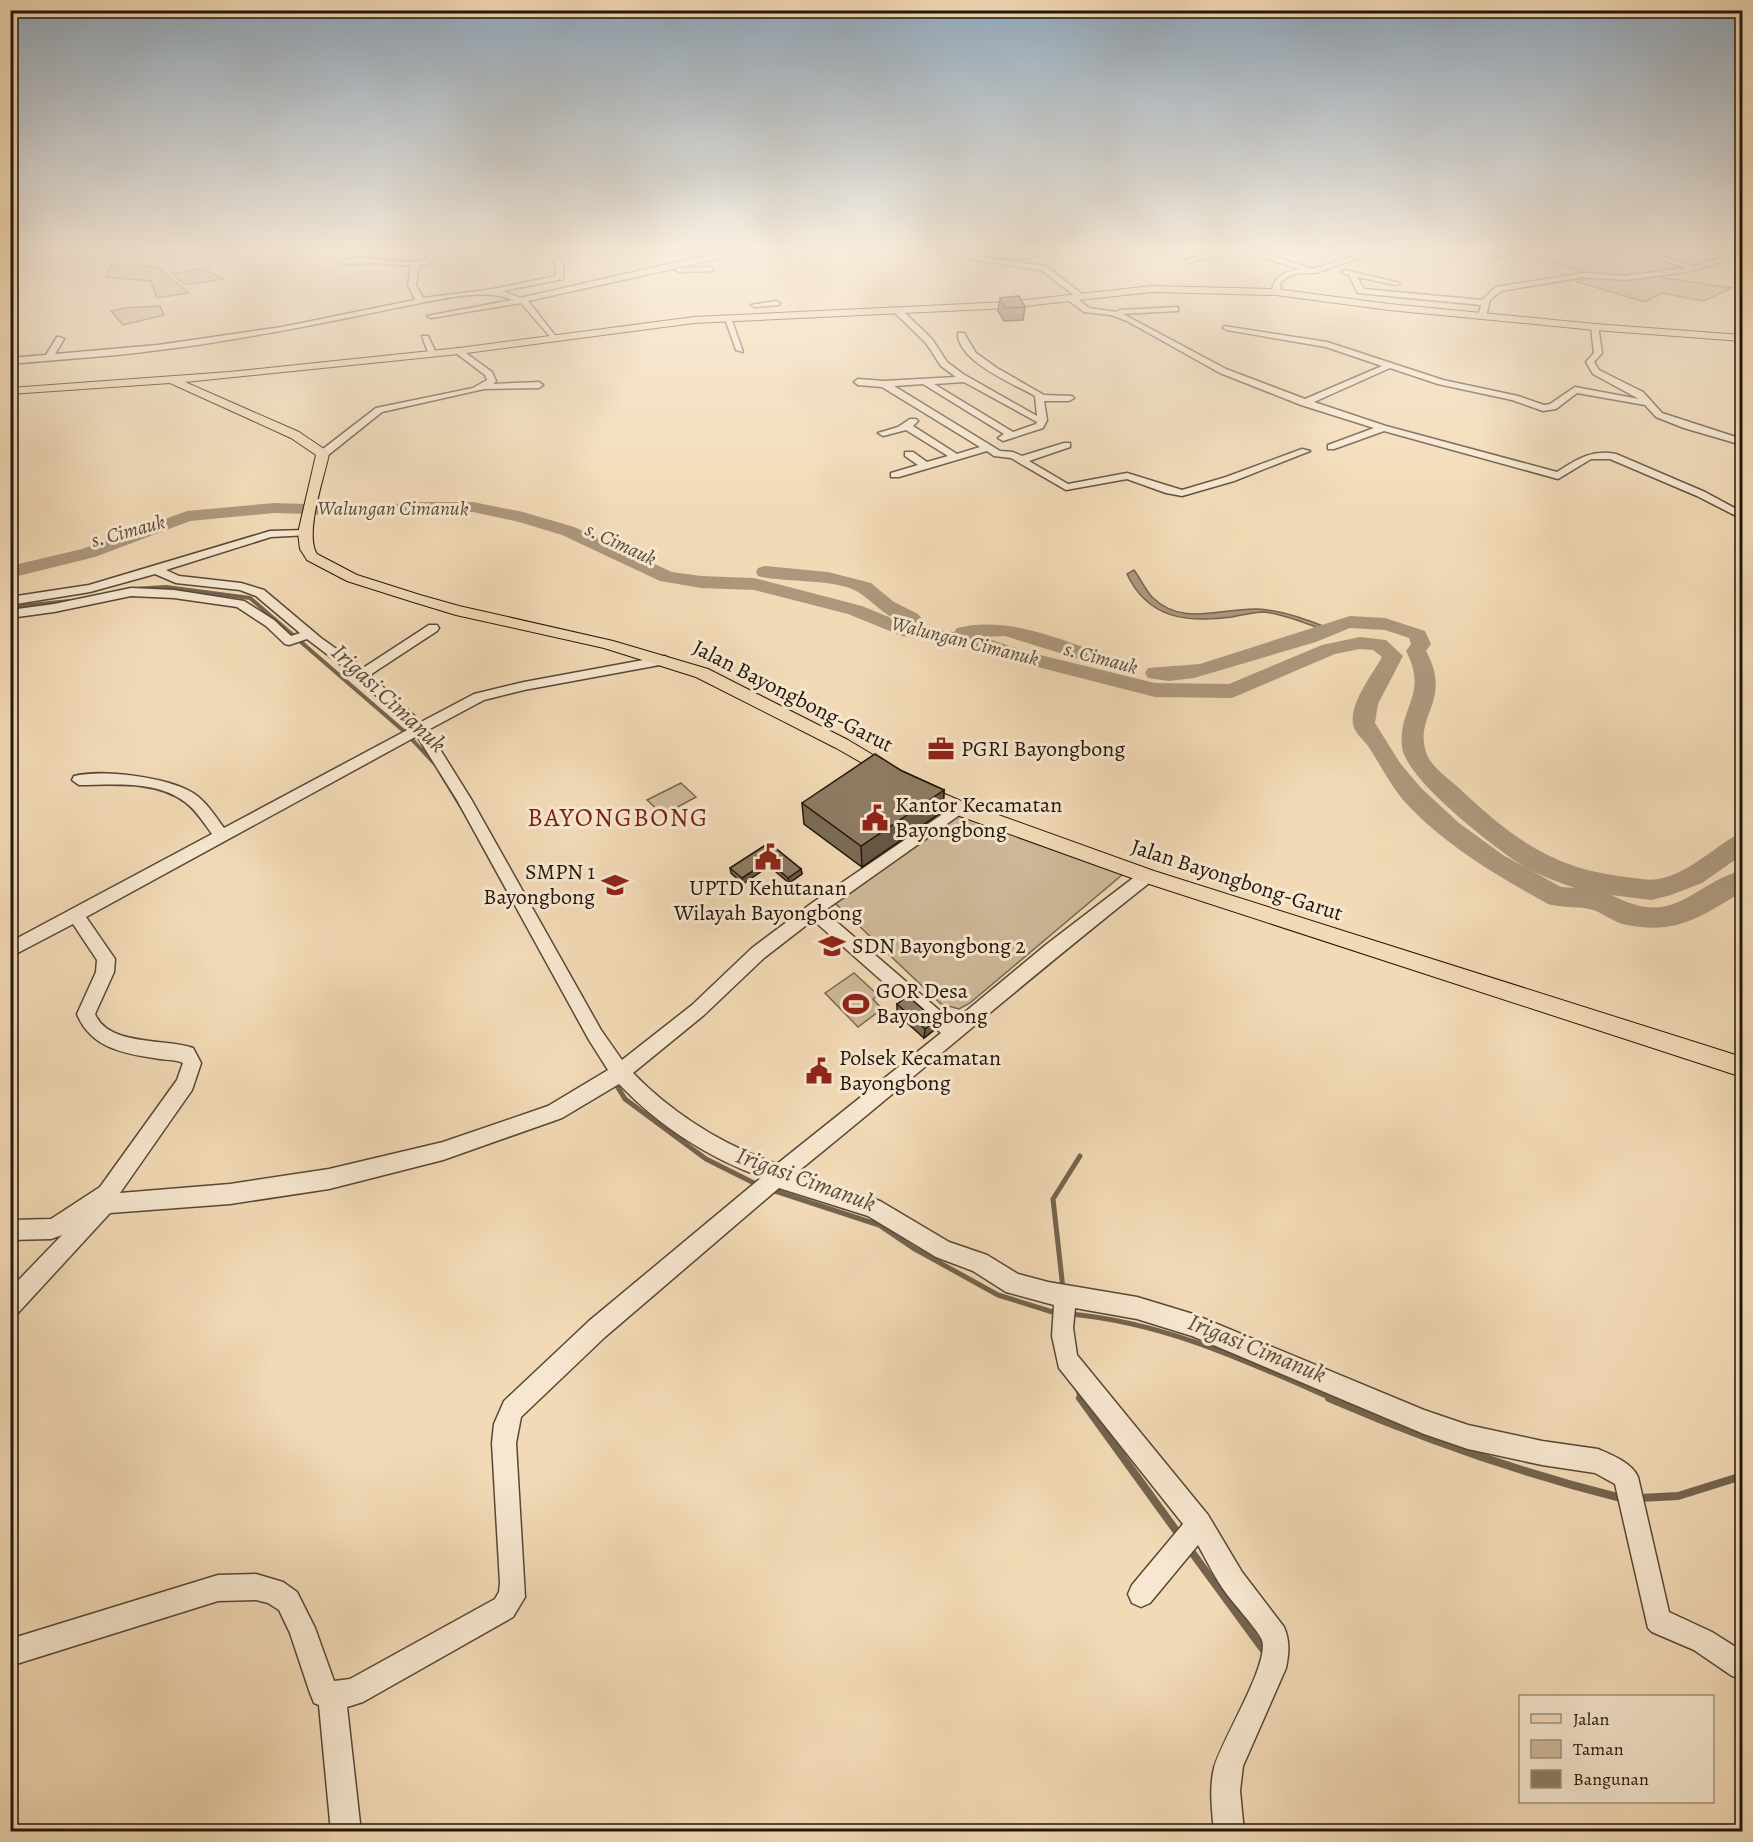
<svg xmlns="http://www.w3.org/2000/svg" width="1753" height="1842" viewBox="0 0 1753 1842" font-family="Alegreya,serif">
  <rect width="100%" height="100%" fill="#f2dab6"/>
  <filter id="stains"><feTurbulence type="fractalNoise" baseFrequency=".00333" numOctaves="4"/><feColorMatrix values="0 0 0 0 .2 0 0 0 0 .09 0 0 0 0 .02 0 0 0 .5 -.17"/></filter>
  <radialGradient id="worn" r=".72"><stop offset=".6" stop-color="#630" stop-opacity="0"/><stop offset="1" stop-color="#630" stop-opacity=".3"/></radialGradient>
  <path fill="#cfb999" stroke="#796852" stroke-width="1.5" d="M1468,251H1633L1680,266L1652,273L1664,278L1731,288L1704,301L1662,293L1645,302L1577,282L1595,275L1518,251L1498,259Z
    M111,264L157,267L189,293L157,298L151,281L106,277Z
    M203,268L223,279L186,285L172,274Z
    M160,306L164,315L123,325L111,311L125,308Z
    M681,783L696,797L663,815L647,800Z
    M960,807L1129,869L970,1003L959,1009L941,1004L835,903Z
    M854,973L878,995L873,999L882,1009L858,1027L825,993Z"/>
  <path fill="#ac977c" stroke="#75634f" stroke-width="1.5" d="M1134,570C1140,578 1145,589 1152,597C1182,627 1220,608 1257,609C1281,610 1306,619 1328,628L1317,635L1321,629C1308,624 1278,613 1264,612C1254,612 1242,615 1232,617C1187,623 1148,619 1127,574Z"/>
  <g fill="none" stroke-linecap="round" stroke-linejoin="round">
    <path stroke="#75634f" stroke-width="4" d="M132,589L166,587L250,598L406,733L434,763
      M10,607L70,601
      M439,770L442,774"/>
    <path stroke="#75634f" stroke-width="4.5" d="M441,773L461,806"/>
    <path stroke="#75634f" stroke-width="5" d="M614,1081L625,1099L706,1159L758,1185
      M772,1190L879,1225L913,1248L998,1295L1059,1314
      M1063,1289L1053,1199L1080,1156
      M1071,1314C1166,1323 1246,1361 1333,1399
      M1077,1388L1081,1399"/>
    <path stroke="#75634f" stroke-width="8" d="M1080,1398L1180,1536
      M1329,1398C1424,1439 1521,1473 1621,1498
      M1639,1498L1678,1496L1742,1476
      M1188,1547L1265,1652"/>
    <path fill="#ac977c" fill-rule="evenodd" d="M420,502H473L523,512L574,527L672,572L701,576L754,578L862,606L913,627L954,632L957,628C1008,615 1061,640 1109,656L1112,660L1109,664L1102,666L1005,636L983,637L1028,652L1155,683L1229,684L1322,645L1360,637L1386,640L1403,656L1378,704L1375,723L1400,763L1421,788L1459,823L1503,855L1561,887L1575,888C1558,882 1541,876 1525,867C1497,850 1405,779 1402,747C1398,707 1429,695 1406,651L1411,644L1409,638L1385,630L1350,628L1316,642L1194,678L1169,681L1148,678L1145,673L1148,668L1200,664L1350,616L1385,618L1425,631L1431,644L1426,651C1453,700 1414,715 1426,752C1430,766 1449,779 1460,789C1512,838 1553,869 1626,877C1636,878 1647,881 1658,879C1685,875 1710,851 1733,837L1742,834V855L1702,883L1671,895L1651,900L1611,895C1676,928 1687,887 1742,870V892C1701,916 1678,935 1627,925C1613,923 1602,911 1589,909C1575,906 1561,908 1548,904C1496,875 1444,845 1403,800C1389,783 1380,764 1368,746C1363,739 1355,734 1353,724C1350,702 1372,675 1382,657L1373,650L1360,649L1335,654L1232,698L1155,697L1014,661L974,648L902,636L848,614L754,590L701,588L660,581L562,535L519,522L473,512H420L368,516L274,513L190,521L95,557L10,578V566L82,549L187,511L274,503L368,506Z
      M765,566L828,572L871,583L894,602L918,614L921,618L918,622C894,628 876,603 858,592C835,578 786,583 758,576L756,572L758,568Z"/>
    <g stroke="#574736" stroke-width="3">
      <path id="minor" d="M436,251H443L430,263L419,266L416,285L423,298L493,289L556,276L555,263L547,251H553L563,263V279L503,291L520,298L691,259L738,251H753L528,301L557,338L553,340L521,303L431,318L427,316L512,300C487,286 428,302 400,307C320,324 240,340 159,350C109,357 60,359 10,364V358L46,355L57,337H60L64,339L55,354L158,345L282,327L415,300L408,285L411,266L378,263L344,264L340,262C368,247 411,277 436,251Z
        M915,251L975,254L991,251L1025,253L1042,251C1028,266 999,253 980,257L1046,266L1086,297L1079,299L1041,270Z
        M1202,251H1209L1216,255L1185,264V260L1206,255Z
        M1246,251H1256L1313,269L1368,251H1378L1316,273C1303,273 1292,272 1281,282L1280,292L1276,294L1272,292C1273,276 1285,272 1298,269Z
        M1634,251H1644L1693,266L1742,252V256L1687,272L1625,280L1584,277L1501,291L1490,300L1486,316L1482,318L1478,316L1481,305L1358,293L1349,275L1341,272L1345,270L1400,283L1396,285L1357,277L1364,289L1482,300L1496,287L1584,273L1625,276L1686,268Z
        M711,267L714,271L679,272L675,270L679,268Z
        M1068,296H1074L1089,308L1116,312L1120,310L1178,307V311H1175L1123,314L1226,369L1305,399L1382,366L1326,347L1227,330L1223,328L1224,326L1327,342L1443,380L1518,396L1544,405L1550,404L1575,387L1639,399L1593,374L1586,362L1594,353L1591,327L1598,325L1602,353L1594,362L1599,370L1643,392L1662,413L1742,439V445L1684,428L1656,417L1645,405L1577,393L1556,409L1543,411L1512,400L1438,384L1390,368L1314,402L1386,426L1557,472C1576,460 1591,449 1616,454L1705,492L1742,512V519L1697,496L1610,459H1591L1558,479L1384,431L1334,449H1328V445L1374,428L1301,405L1220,373L1127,321L1111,315L1084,312L1068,300Z
        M776,301L780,303L779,305L755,307L751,305Z
        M894,308H900L932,339L947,362L963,374L1037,416L1035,396C1014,384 957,361 958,333H964L976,353L997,368L1044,395L1072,396L1074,398L1069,401H1044L1047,420L1043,428L1003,441L998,438L1004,434L923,384L894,386L1000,451L1013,452L1022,456L1064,443H1070V447L1029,461L1068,484L1127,473L1182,490L1226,477L1302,449L1310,451L1234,481L1182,496L1166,493L1127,479L1066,490L1011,458L994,456L987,451L899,477H891V473L918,465L905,456V452H913L927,462L948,456L906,430L883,436L878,433L898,427L910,419H916L918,421L913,426L957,454L980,447L882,387L858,385L854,382L858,379L884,381L956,377L941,366L926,343L894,312ZM964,382L1037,422L1036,424L1013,432L934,384Z
        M724,316L731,318L743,352L736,350Z
        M422,336H428L436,353L435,355H429Z
        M459,348L492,372L496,381L493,384L539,382L543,385L539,388L484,389L382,412L327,456H319V452L376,408L473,388L487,380L485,375L456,353V349Z
        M305,530L311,533L309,535L271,537L166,570L179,576L241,583L264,590L321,638L363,668L429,625H437L439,628L437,631L370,675L421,722L474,694L524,682L665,656L671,660L665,664L524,690L484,700L428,730L471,799L601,1030L622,1060L692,1005L752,948L812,903L956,805L961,804L968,809L824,911L953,1022L1047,944L1141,872H1153L1155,876L1153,880C1031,976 915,1077 795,1174L880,1201L949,1242L987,1255L1018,1274L1048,1282L1137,1297L1193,1314L1424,1410L1468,1425L1542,1441L1598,1449C1612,1455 1632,1463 1638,1477L1669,1612L1712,1632L1742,1651V1679L1732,1676L1694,1650L1652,1632L1648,1628L1615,1484L1595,1473L1542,1465L1468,1449L1424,1434L1192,1336L1137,1319L1075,1308L1073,1328L1077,1355L1208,1515L1242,1572L1284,1627C1290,1641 1289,1653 1286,1668L1243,1766L1240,1791L1244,1832H1214C1212,1810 1209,1789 1214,1768C1222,1739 1270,1664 1262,1640C1257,1629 1234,1604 1226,1593C1215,1578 1207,1561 1198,1545L1150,1603L1141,1607L1132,1603L1128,1594L1132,1585L1183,1524L1059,1368L1052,1336L1054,1305L1006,1292L973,1271L936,1257L868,1216L779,1188L605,1337L521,1417L516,1443L525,1597L513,1617L363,1702L347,1707L361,1832H331L319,1705L314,1703L310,1693L290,1633L279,1610L268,1603L256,1600L218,1601L10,1666V1639L218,1575L256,1574L283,1582L297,1592L315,1628L334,1681L350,1679L495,1599L499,1592L500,1583L492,1443L494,1424L504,1401L589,1321L762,1177C708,1158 658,1125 619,1084L562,1118L443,1160L329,1189L230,1204L110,1213L18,1313L10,1316V1289L62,1235L51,1239L10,1240V1220L51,1219L100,1187L177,1080L183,1063C177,1060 168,1060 160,1059C126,1054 91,1049 77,1014L96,972L97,960L73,924L10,957V942L212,834C204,823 196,810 185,802C156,780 113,785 79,785L72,780L74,776C102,769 168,777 193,793C206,801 215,816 224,828L411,728L353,674L307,639L289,645L285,644L266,626L237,607L174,598L131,596L54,612L10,618V610L54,604L131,588L174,590L244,601L274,620L291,636L300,633L256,596L240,590L176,583L155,574L90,592L10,605V597L89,585L270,531ZM417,736L457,800L589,1040L608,1070L548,1106L443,1142L329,1169L230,1184L120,1193L192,1090L201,1063L193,1048C166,1038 109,1047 95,1014L114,972L115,959L86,917ZM813,920L941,1033L777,1164C723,1145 673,1114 633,1073L704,1015L764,958Z"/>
    </g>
    <g stroke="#23160c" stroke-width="2">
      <path id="major" d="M1152,286L1276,289L1389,304L1595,324L1742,335V341L1595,330L1389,310L1276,295L1152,292L1008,308L694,323L459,354L185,382L299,432L327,451L329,454C324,478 304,534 317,554L357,575L420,595L459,606L613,641L708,669L848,740L898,770L901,774L898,778L892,780L836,748L696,677L604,648L456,615L410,601L347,581L307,560L300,549L298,533L316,455L291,438L170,383L10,394V388L229,372L459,348L694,317L1008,302Z
        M919,783L968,804L1154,871L1742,1057V1077L1140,881L954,814L912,794L910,789L912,784Z"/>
    </g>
    <use href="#minor" fill="#f7e7d0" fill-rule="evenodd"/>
    <use href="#major" fill="#f2dab6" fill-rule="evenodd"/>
  </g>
  <path fill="#7b6b56" stroke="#23160c" stroke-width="1.5" d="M1000,298L1025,307L1023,320L1004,321L998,311Z
    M902,771L944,790L943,811L862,867L804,824L802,803Z
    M769,843L801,869L802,874L789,883L769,866L743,884L731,873L730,868Z
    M897,1004L935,1020L934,1030L924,1038L897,1014Z"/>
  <path fill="#645746" stroke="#23160c" stroke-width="1.5" d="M944,790L943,811L862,867L861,846Z
    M768,861L769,866L743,884L742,878Z
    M801,869L802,874L789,883L788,878Z
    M935,1020L934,1030L924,1038L925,1029Z"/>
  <path fill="#8f7c64" stroke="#23160c" stroke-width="1.5" d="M1019,296L1025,307L1005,308L1000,298Z
    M875,754L902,771L944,790L861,846L802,803Z
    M769,843L801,869L788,878L768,861L742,878L730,868Z
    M908,996L935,1020L925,1029L897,1004Z"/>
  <linearGradient id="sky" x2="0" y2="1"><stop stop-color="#90a8bd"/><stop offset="0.49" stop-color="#f9eede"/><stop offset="1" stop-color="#f9eede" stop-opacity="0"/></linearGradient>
  <rect width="1753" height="508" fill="url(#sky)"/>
  <defs>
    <g id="office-bare" transform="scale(2.07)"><path d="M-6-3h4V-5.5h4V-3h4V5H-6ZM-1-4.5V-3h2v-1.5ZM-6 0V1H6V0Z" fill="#8f2418" stroke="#f7e7d0" stroke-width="2.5" paint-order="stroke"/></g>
    <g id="civic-bare" transform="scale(2.07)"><path d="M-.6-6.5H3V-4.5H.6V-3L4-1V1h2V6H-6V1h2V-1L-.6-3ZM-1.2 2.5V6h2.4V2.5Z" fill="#8f2418" stroke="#f7e7d0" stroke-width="2.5" paint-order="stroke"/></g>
    <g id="school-bare" transform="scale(2.07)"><path d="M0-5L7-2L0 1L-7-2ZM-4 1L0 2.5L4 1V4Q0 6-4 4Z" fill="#8f2418" stroke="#f7e7d0" stroke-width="2.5" paint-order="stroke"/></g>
    <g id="stadium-bare" transform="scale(2.07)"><path d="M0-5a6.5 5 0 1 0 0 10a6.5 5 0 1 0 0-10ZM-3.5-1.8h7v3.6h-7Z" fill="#8f2418" stroke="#f7e7d0" stroke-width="2.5" paint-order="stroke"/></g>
  </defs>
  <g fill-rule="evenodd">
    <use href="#office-bare" x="941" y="749"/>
    <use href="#civic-bare" x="875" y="818"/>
    <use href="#civic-bare" x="768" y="857"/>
    <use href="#school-bare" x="615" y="885"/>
    <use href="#school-bare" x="832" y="946"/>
    <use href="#stadium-bare" x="856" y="1004"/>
    <use href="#civic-bare" x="819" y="1071"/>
  </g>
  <g text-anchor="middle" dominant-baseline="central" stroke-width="6" stroke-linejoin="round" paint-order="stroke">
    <g font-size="20" font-style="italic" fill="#5a4a39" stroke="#f7e7d0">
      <text x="393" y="508">Walungan Cimanuk</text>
      <text transform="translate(128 531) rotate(-15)">s. Cimauk</text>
      <text transform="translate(621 544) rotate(25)">s. Cimauk</text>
      <text transform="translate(965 641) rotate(14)">Walungan Cimanuk</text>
      <text transform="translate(1101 658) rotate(15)">s. Cimauk</text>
    </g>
    <g font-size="22" fill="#23160c" stroke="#f7e7d0">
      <text transform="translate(793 696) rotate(27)">Jalan Bayongbong-Garut</text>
      <text transform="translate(1237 880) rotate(18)">Jalan Bayongbong-Garut</text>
    </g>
    <g font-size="22" fill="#23160c" stroke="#f7e7d0" text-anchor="start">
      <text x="961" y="749">PGRI Bayongbong</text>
      <text x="895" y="805">Kantor Kecamatan<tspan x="895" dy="25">Bayongbong</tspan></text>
      <text x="595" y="872" text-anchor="end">SMPN 1<tspan x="595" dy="25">Bayongbong</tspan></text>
      <text x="768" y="888" text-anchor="middle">UPTD Kehutanan<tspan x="768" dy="25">Wilayah Bayongbong</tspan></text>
      <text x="852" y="946">SDN Bayongbong 2</text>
      <text x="876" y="991">GOR Desa<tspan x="876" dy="25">Bayongbong</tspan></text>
      <text x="839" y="1058">Polsek Kecamatan<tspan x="839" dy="25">Bayongbong</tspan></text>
    </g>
    <g font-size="24" font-style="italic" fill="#5a4a39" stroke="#f7e7d0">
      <text transform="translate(389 698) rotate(43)">Irigasi Cimanuk</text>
      <text transform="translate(806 1179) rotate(20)">Irigasi Cimanuk</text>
      <text transform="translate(1257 1348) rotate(22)">Irigasi Cimanuk</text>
    </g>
    <g font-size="26" letter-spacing="1.5" fill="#7a1f14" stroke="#f7e7d0">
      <text x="618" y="817">BAYONGBONG</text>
    </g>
  </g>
  <rect width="1753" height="1842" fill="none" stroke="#f2dab6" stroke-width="36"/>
  <rect x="12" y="12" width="1729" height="1818" fill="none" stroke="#23160c" stroke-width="3"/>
  <rect x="18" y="18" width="1717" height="1806" fill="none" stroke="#23160c" stroke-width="1.5"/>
  <rect x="1519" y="1695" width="195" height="108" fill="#f7e7d0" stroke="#a29382" stroke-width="1.5"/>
  <rect x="1531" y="1714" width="30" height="9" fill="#f2dab6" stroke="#a29382" stroke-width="1.5"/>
  <text x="1573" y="1725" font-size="18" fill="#23160c">Jalan</text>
  <rect x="1531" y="1740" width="30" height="18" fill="#cfb999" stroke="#a29382" stroke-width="1.5"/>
  <text x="1573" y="1755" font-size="18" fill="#23160c">Taman</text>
  <rect x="1531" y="1770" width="30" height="18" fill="#8f7c64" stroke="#a29382" stroke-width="1.5"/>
  <text x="1573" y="1785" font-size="18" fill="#23160c">Bangunan</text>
  <rect width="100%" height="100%" filter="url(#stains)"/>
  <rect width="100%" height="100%" fill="url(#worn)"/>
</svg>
